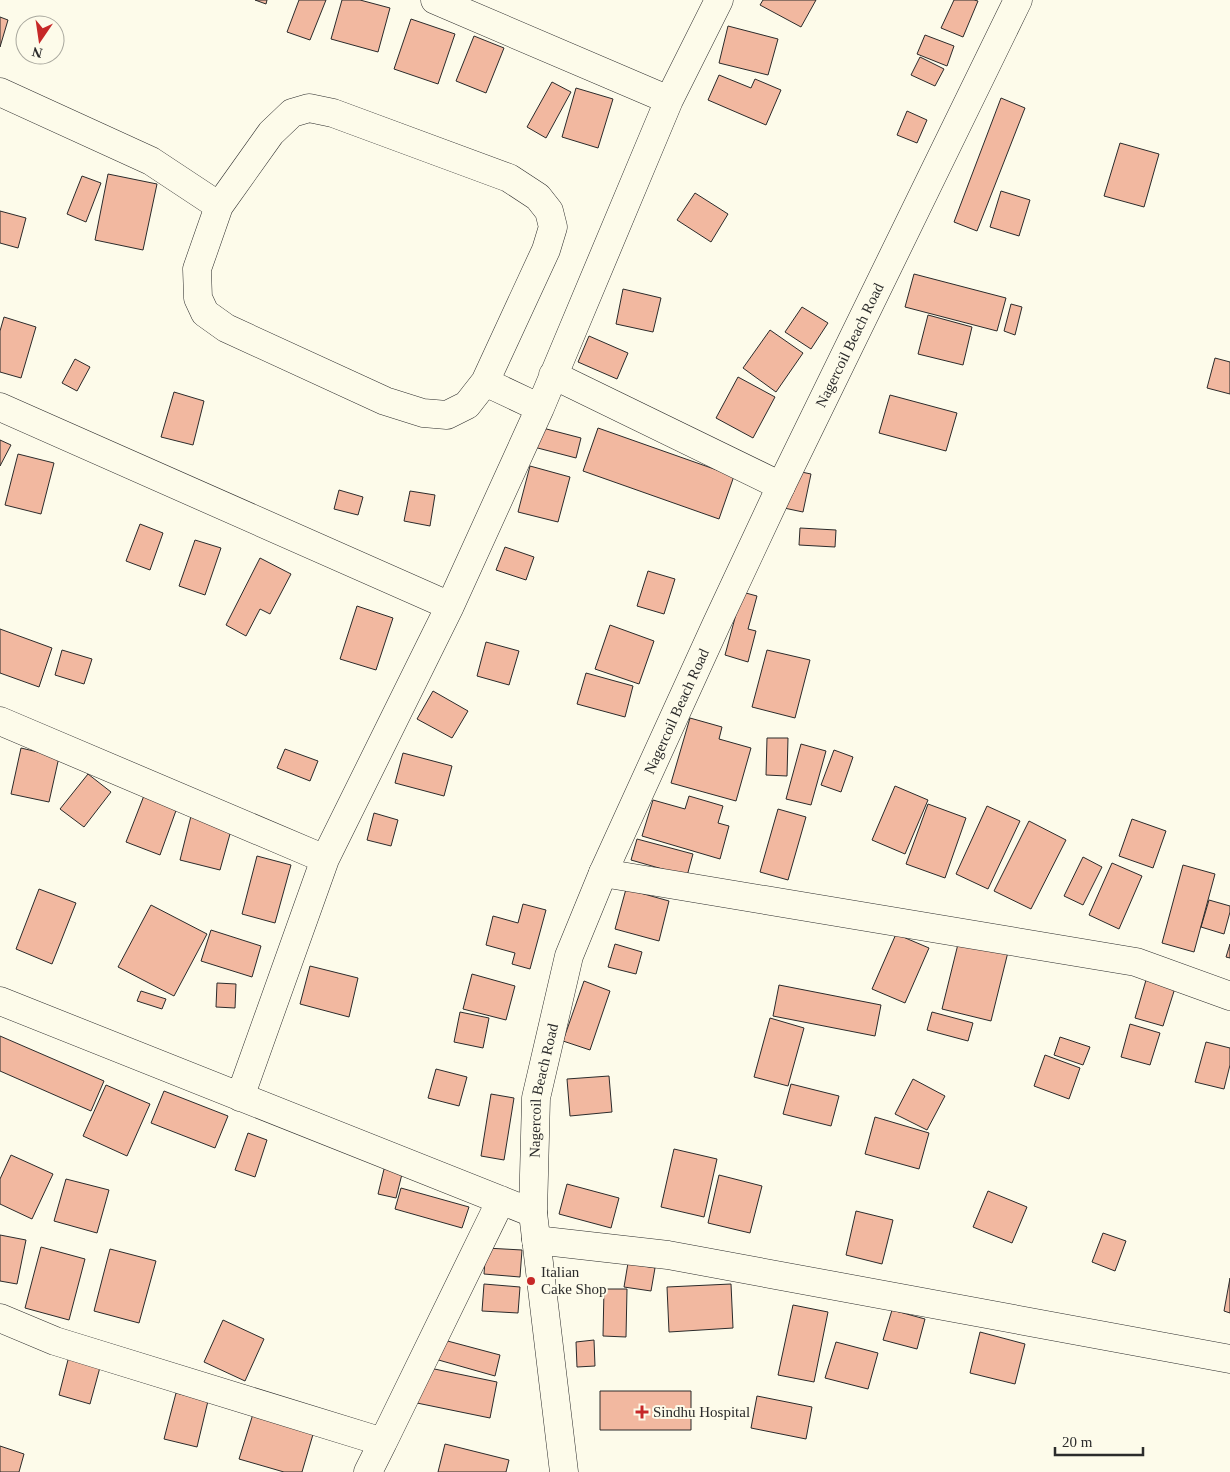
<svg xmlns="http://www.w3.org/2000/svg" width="1230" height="1472" viewBox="0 0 1230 1472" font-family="'Times New Roman',serif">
  <rect width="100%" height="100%" fill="#fdfbea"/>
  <path fill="#f2b8a0" stroke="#2b2b2b" d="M255,0H267L266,4Z
    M299,0H326L310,40L287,32Z
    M342,0H360L390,8L378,52L331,39Z
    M763,0H816L801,27L760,5Z
    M954,0H974L978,1L963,37L941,28Z
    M0,17L8,20L0,47Z
    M411,19L455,34L438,84L394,69Z
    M728,26L778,39L768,75L719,63Z
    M925,35L954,46L947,66L917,54Z
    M474,36L504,48L486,93L456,81Z
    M920,57L944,69L935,86L911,75Z
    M719,75L751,88L755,79L781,90L766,125L708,100Z
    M552,82L571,92L546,138L527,127Z
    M576,88L613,99L598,148L562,137Z
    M1001,98L1025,108L977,231L954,222Z
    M907,111L927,120L917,143L897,135Z
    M1120,143L1159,154L1144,207L1104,196Z
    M108,174L157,184L143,250L95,240Z
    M82,176L101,183L86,222L67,214Z
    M1001,191L1030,200L1019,236L990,227Z
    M695,193L728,214L711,242L677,220Z
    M0,211L26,218L18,248L0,243Z
    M914,274L1006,298L997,331L905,307Z
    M623,289L661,298L653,332L616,324Z
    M1011,304L1022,307L1015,335L1004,331Z
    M802,307L828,323L811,349L785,332Z
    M928,315L972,327L963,365L918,354Z
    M4,317L36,327L21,378L0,372V331Z
    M770,330L803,353L776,392L743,368Z
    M589,336L628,353L617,379L578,362Z
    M1215,358L1230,362V394L1207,388Z
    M75,359L90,367L77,391L62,383Z
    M738,377L775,397L753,438L716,418Z
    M174,392L204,401L193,445L161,437Z
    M890,395L957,413L946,451L879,433Z
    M535,426L581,438L576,458L530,446Z
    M598,428L734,476L719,519L583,471Z
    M0,440L11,445L0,466Z
    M18,454L54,463L41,514L5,505Z
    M530,466L570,477L558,522L518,512Z
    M792,470L811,474L803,512L784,508Z
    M339,490L363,497L358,515L334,509Z
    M410,491L435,495L430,526L404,521Z
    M140,524L163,533L150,570L126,561Z
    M800,528L836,530L835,547L799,545Z
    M195,540L221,548L205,595L179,586Z
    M505,547L534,557L526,580L496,570Z
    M260,558L291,574L270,614L260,609L246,636L226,625Z
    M648,571L675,579L664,614L637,606Z
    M742,592L757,596L748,629L756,631L748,662L725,655Z
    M357,606L393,618L376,670L340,659Z
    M610,625L654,641L639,684L595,669Z
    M0,629L52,648L39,687L0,673Z
    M486,642L519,651L509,685L477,676Z
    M62,650L92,659L84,684L55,675Z
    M767,650L810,660L795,718L752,707Z
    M586,673L633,686L625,717L577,704Z
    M433,691L468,711L452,738L417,719Z
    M690,718L722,727L719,739L751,748L736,801L671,783Z
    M767,738H788L787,776L766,775Z
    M801,744L826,751L811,805L786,799Z
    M21,748L59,757L49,802L11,794Z
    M285,749L318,761L310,781L277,768Z
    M834,750L853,757L841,792L821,785Z
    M403,753L452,766L444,796L395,783Z
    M88,774L111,792L84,827L60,809Z
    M895,786L928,800L905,854L872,840Z
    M145,793L178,805L160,855L126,842Z
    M689,796L723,806L718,823L729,826L720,859L642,836L653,800L685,809Z
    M928,804L966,818L945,878L906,864Z
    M987,806L1020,821L988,889L956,874Z
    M778,809L806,817L788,880L760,872Z
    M192,812L233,823L220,870L180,860Z
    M374,813L398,820L391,846L367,840Z
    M1132,819L1166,831L1153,868L1119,856Z
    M1029,821L1066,840L1031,909L994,891Z
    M637,839L693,854L687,876L631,860Z
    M257,856L291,865L275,923L242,914Z
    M1083,857L1102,867L1083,905L1064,896Z
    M1112,863L1142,876L1119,929L1089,915Z
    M1183,865L1215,874L1194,952L1162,943Z
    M39,889L76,903L52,964L16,949Z
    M626,889L669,901L659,941L615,929Z
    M1209,900L1230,906V912L1224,934L1201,927Z
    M523,904L546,910L530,969L512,964L515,953L486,945L493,916L518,923Z
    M151,905L207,934L174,996L118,967Z
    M211,930L261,946L252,977L201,961Z
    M896,934L929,948L905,1003L872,989Z
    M959,940L1008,952L991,1021L942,1009Z
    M615,944L642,952L636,974L608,967Z
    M1230,944V958L1226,957Z
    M310,966L358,978L349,1017L300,1004Z
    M472,974L515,986L506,1020L463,1009Z
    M1146,980L1175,988L1163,1026L1135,1018Z
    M584,981L610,991L590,1050L563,1041Z
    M217,983L236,984L235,1008L216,1007Z
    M779,985L881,1005L875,1036L773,1016Z
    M141,991L166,999L162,1009L137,1001Z
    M460,1012L489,1018L483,1048L454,1042Z
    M932,1012L973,1023L968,1041L927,1030Z
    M770,1018L804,1028L788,1086L754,1077Z
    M1130,1024L1160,1033L1150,1065L1121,1057Z
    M0,1036L104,1081L91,1111L0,1071Z
    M1060,1037L1090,1047L1083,1065L1054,1055Z
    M1206,1042L1230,1048V1065L1224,1089L1195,1082Z
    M1045,1055L1080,1068L1069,1099L1034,1086Z
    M436,1069L467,1077L459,1106L428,1098Z
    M609,1076L612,1112L570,1116L567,1079Z
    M913,1079L945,1096L927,1130L895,1114Z
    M791,1084L839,1096L831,1126L783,1114Z
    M106,1085L150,1104L127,1156L83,1136Z
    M164,1091L228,1116L215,1148L151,1123Z
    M491,1094L514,1098L504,1160L481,1156Z
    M875,1117L929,1133L919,1169L865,1154Z
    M248,1133L267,1140L255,1177L235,1170Z
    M674,1149L717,1159L704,1217L661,1207Z
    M11,1155L53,1174L32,1219L0,1204V1179Z
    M386,1161L404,1166L396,1198L378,1194Z
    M719,1175L762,1186L750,1233L708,1223Z
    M66,1179L109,1190L97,1233L54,1221Z
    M567,1184L619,1198L611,1228L559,1214Z
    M401,1188L469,1207L462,1228L395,1209Z
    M988,1191L1027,1207L1012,1243L973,1227Z
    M856,1211L893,1220L882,1264L846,1255Z
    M1103,1233L1126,1241L1115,1271L1092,1262Z
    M0,1235L26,1240L17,1284L0,1281Z
    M41,1247L85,1259L69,1320L25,1308Z
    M486,1248L522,1250L520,1277L484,1274Z
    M110,1249L156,1261L139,1323L94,1311Z
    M628,1263L655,1268L651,1291L624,1287Z
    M1230,1278V1313L1224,1311Z
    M484,1284L520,1287L518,1313L482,1311Z
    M731,1284L733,1328L669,1332L667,1287Z
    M604,1289H627L626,1337L603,1336Z
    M793,1305L828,1312L814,1382L778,1375Z
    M892,1310L925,1319L917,1349L883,1340Z
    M223,1320L264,1339L245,1381L204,1362Z
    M980,1332L1025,1344L1015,1384L970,1373Z
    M440,1339L500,1355L495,1376L435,1359Z
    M594,1340L595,1366L577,1367L576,1342Z
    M836,1342L878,1353L868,1389L825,1378Z
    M70,1352L102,1360L90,1404L59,1395Z
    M420,1366L497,1382L490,1418L412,1402Z
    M600,1391H691V1430H600Z
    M176,1393L208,1401L197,1447L164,1439Z
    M757,1396L812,1407L806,1439L751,1428Z
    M253,1414L314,1431L302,1472H284L239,1459Z
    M445,1444L509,1460L506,1472H438Z
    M0,1446L24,1454L19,1472H0Z"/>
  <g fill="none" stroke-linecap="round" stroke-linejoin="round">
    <g stroke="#2b2b2b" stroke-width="29">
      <path id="minor" d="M435,0L669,100L719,0
        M0,92L151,161L219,206
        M309,108L333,113L509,178L538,197L549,211L553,227L546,250L485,382L467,405L447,415L423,413L385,401L226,328L205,313L198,298L197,269L219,206L271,133L292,113Z
        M553,375L781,486
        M485,382L540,408
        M0,407L450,606L325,859L0,721
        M450,606L540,408L669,100
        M603,873L1136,962L1230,996
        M0,1001L533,1213
        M240,1097L325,859
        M536,1240L668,1255L1230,1359
        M0,1318L55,1341L383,1442L501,1200
        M368,1472L383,1442"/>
    </g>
    <g stroke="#2b2b2b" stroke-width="29">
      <g id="major">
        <path id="s1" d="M564,1472L533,1213L536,1098L569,956L603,873L716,625L781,486L1018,0"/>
      </g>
    </g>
    <use href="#minor" stroke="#fdfbea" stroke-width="28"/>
    <use href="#major" stroke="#fdfbea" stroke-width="28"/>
  </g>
  <g fill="#c62828" stroke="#fdfbea" stroke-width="2">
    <circle cx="531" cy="1281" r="5"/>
    <path d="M639.5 1404.5h5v5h5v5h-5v5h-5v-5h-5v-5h5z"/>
  </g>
  <g text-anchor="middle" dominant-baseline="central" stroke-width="4" stroke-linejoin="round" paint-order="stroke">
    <g font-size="15" fill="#2b2b2b" stroke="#fdfbea">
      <text stroke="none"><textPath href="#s1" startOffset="1194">Nagercoil Beach Road</textPath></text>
      <text stroke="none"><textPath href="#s1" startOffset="789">Nagercoil Beach Road</textPath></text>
      <text stroke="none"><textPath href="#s1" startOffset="384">Nagercoil Beach Road</textPath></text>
    </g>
    <g font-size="15" fill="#2b2b2b" stroke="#fdfbea" text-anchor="start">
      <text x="541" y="1272">Italian<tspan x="541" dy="17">Cake Shop</tspan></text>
      <text x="653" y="1412">Sindhu Hospital</text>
    </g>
  </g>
  <g transform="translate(40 40) rotate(193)"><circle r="24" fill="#fdfbea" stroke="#a9a89e"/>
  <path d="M0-4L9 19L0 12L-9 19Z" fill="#c62828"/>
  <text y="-8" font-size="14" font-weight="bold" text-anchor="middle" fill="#2b2b2b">N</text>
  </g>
  <path d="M1055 1447v8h88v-8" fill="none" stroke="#2b2b2b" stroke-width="2.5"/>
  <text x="1062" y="1447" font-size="15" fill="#2b2b2b" stroke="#fdfbea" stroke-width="4" paint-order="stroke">20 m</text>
</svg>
